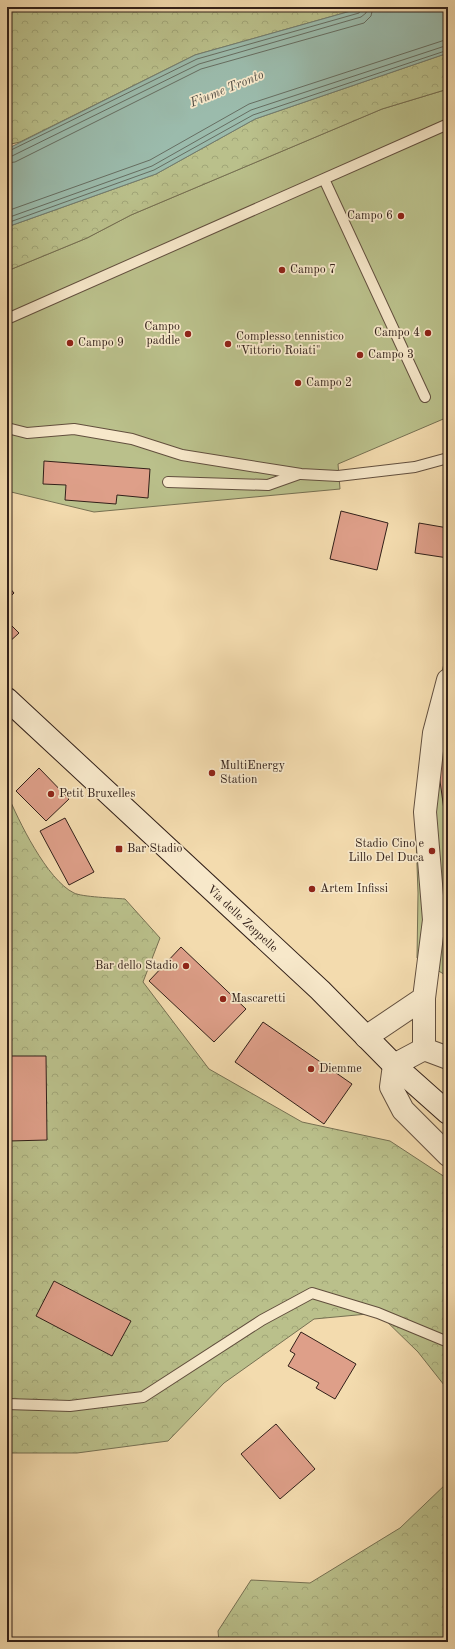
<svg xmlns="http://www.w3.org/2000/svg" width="455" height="1649" viewBox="0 0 455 1649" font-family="'Old Standard TT',serif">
  <defs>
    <pattern id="forest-crowns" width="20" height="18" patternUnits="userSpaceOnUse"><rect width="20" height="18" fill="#bac08b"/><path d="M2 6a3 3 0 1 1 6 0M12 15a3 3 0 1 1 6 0" fill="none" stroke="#a0a577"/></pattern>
  </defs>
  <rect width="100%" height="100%" fill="#f3dbae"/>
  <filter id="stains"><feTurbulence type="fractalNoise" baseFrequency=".005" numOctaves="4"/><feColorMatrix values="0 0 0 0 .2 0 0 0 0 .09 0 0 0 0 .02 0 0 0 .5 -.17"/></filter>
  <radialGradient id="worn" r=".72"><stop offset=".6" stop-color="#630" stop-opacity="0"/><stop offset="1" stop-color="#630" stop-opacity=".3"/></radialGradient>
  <path fill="#bac08b" stroke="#767052" d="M448,89V417L338,464L340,489L94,512L7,491V271L87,238L131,215L382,109Z
    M448,648V980L447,976L417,958L418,893L415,809L426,734Z"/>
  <path fill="url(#forest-crowns)" stroke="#767052" d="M7,7H365L195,55L20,142L7,145Z
    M448,53V89L382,109L131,215L87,238L7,271V227L156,174L255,119Z
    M7,793C18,820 47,880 74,893C82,897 114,898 125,899L160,938L143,982L209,1069L302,1122L390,1141L448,1179V1390L418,1352L378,1313L314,1319L224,1383L168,1441L77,1453H7Z
    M448,1482V1642H219L218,1631L251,1580L310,1583L400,1528Z"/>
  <path fill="#9bbbac" stroke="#717d71" d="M365,7H448V53L255,119L156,174L7,227V149L195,55Z"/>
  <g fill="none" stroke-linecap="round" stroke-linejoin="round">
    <path stroke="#666e62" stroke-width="1" d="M7,152L197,59L359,13L362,7
      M7,157L12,156L199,64L361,17L366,13L367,7
      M7,163L15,162L201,69L364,23L371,16L373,7
      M7,211L150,160L249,104L448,39
      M7,218L152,166L251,110L448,45
      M7,223L154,170L253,115L448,50"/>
  </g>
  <path fill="#de9f89" stroke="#322019" d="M44,461L150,469L148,498L117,495L116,504L65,500L66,485L43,484Z
    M341,511L388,523L377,570L330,559Z
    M419,523L448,528V558L415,553Z
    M7,585L14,593L7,600Z
    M7,621L19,633L7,644Z
    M448,758V839L437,759Z
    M39,768L69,799L46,821L16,791Z
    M65,818L94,872L69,885L40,831Z
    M181,947L246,1009L214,1042L149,981Z
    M263,1022L352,1084L324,1124L235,1062Z
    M9,1056H46L47,1140L9,1141Z
    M54,1281L131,1321L112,1356L36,1316Z
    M301,1332L356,1364L335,1399L316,1388L319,1383L288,1366L295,1354L290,1351Z
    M276,1424L315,1469L280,1499L241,1454Z"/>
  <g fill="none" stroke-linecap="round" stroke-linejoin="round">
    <g stroke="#624f3e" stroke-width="12">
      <path id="service" d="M324,179L425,397
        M7,319L448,124
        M7,428L27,433L74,429L132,439L182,455L301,474L338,476L415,467L448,458
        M168,482L268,485L299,474
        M7,1404L70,1406L143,1397L262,1320L312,1293L378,1313L448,1342"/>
    </g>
    <g stroke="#624f3e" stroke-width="24">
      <path id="tertiary" d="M448,680L434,733L425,812L434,920L424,998V1049L448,1058
        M366,1037L424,998
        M424,1049L394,1065L391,1087L403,1110L448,1155"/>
    </g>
    <g stroke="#322019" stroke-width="24">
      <path id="secondary" d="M7,699L320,990L394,1065L448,1113"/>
    </g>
    <use href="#service" stroke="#f7e8ca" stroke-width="10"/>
    <use href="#tertiary" stroke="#f7e8ca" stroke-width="22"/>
    <use href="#secondary" stroke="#f7e8ca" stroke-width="22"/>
  </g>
  <g fill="#8f2418" stroke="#f7e8ca" stroke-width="1.5">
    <circle cx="401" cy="216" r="4"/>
    <circle cx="282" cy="270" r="4"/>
    <circle cx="428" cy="333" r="4"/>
    <circle cx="188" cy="334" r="4"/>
    <circle cx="70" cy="343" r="4"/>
    <circle cx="228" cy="344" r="4"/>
    <circle cx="360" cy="355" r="4"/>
    <circle cx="298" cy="383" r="4"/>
    <circle cx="212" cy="773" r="4"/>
    <circle cx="51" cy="794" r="4"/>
    <rect x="115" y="845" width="8" height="8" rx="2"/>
    <circle cx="432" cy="851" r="4"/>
    <circle cx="312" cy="889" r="4"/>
    <circle cx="186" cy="966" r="4"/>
    <circle cx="223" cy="999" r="4"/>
    <circle cx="311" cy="1069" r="4"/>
  </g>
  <g text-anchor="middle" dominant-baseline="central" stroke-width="3.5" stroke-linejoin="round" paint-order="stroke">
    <g font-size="12" fill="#322019" stroke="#f7e8ca" text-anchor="start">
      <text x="393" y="216" text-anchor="end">Campo 6</text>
      <text x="290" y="270">Campo 7</text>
      <text x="180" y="327" text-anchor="end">Campo<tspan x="180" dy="14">paddle</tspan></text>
      <text x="420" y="333" text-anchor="end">Campo 4</text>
      <text x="236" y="337">Complesso tennistico<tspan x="236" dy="14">"Vittorio Roiati"</tspan></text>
      <text x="78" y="343">Campo 9</text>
      <text x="368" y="355">Campo 3</text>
      <text x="306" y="383">Campo 2</text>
      <text x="220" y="766">MultiEnergy<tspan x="220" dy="14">Station</tspan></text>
      <text x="59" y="794">Petit Bruxelles</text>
      <text x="424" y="844" text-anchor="end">Stadio Cino e<tspan x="424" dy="14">Lillo Del Duca</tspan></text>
      <text x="127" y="849">Bar Stadio</text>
      <text x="320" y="889">Artem Infissi</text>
      <text x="178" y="966" text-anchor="end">Bar dello Stadio</text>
      <text x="231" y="999">Mascaretti</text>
      <text x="319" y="1069">Diemme</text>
    </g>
    <g font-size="12" fill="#322019" stroke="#f7e8ca">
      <text transform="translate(242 919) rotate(43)">Via delle Zeppelle</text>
    </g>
    <g font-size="13" font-style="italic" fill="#524e45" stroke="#f7e8ca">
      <text transform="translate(227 89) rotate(-22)">Fiume Tronto</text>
    </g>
  </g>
  <rect width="455" height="1649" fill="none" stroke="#f3dbae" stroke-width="24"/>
  <rect x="8" y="8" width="439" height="1633" fill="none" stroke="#322019" stroke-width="2"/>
  <rect x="12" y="12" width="431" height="1625" fill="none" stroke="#322019"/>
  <rect width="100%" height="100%" filter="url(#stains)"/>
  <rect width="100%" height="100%" fill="url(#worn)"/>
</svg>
